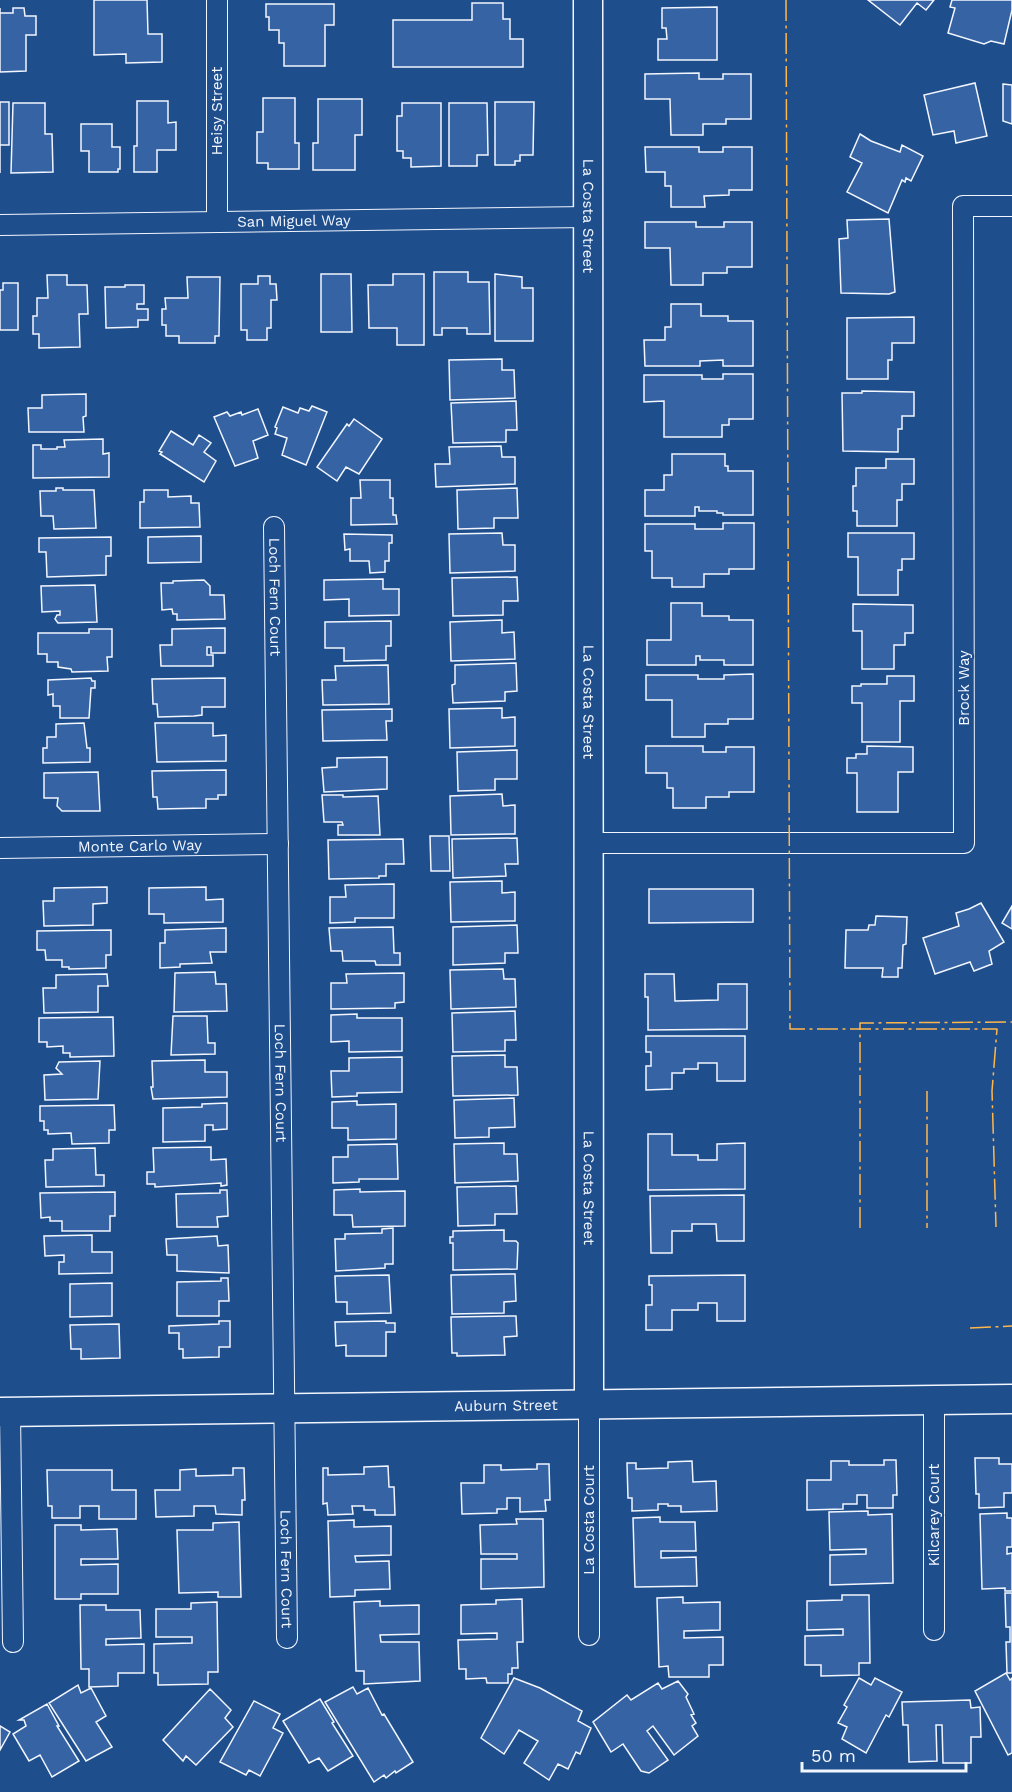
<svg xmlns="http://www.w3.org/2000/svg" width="1012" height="1792" viewBox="0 0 1012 1792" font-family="'Work Sans',sans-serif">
  <rect width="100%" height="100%" fill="#1f4e8c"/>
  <path fill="#3563a3" stroke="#f2f6ff" stroke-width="1.5" d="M94,0H147L148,34H162V62L126,63V54L94,55Z
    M868,0H934L926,10L917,3L900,25Z
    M952,0H1012V10L1004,44L991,41L984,44L948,33L955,8L950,7Z
    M472,3H503V19H510V39H523V67H393V20H472Z
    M266,4H334V25H325V66H284V43H279V30H269V17H266Z
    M717,7V60H658V39H667L666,28H662V8Z
    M0,8V13H13V8H24L25,16H36V35H26V71L0,72Z
    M699,73V79H723V74H751V119H726V124H703V135H671L670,99H645V74Z
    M975,83L987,136L956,143L954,131L933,135L924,95Z
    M1003,84L1012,85V124L1003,121Z
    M263,98H295V143H299V169H268V163H257V132H263Z
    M318,99H362V135H355V170H313V143H318Z
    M137,101H168V123L176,122V150H157V172H134V146H137Z
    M0,102H9V145H0V173Z
    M495,102H534L533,155H520V161H515V165H495Z
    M13,103H45V134H52L53,172L11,173Z
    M402,103H441V166L411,167V158H403V151H397V116H402Z
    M449,103H487L488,155H477V166H449Z
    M81,124H112V147H120V169H118V172H89V151H81Z
    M860,134L871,141L900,152L902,145L923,156L911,181L906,178L905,182L902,180L888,213L847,192L862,163L850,157Z
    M645,147H699V152H723V147H752V190H729V195L704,196L705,207H671V186H665V172H646Z
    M889,219L895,292L889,294L841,293L839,239L848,238L847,220Z
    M645,222H696V227H724V222H752V267H727V273H703V285H671L670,248H645Z
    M434,272H468V282H489L490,334H467V328H442V335H434Z
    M321,274H351L352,332H321Z
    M393,274H424V345H397V328H369L368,285H393Z
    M495,274L522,277V288H533V341H495Z
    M47,275H67V285H87L88,314H79L80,347L39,348V334H33V316H37V298H48Z
    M258,276H270V284H276L277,300H271V328H267V340H247V330H241V284H258Z
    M187,277H220L219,336H215V343H179V336H166V325H162V309H166L165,298H188Z
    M3,283H18V330H0V290H3Z
    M125,285H144V304H137V309H148V320H138V327L106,328L105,287H125Z
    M671,304H701V316H728V321H753V366H723V360L700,361V366H645L644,340H665V327H671Z
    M914,317V343H892V360H888V379H847V318Z
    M502,359V370H514L515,398L450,400L449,360Z
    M723,374H753V419H729V425H722V437H664V401L644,402V375H702V379H723Z
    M862,391L914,392V416H902V429H898V452L843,451L842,393H862Z
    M86,394V416L83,417L84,432H29L28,408H42V395Z
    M516,401L517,430H506V442L453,443L451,403Z
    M312,406L327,412L306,465L282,455L287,438L275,434L277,428L275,427L283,407L298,413L300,408L309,411Z
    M258,409L268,435L253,441L258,458L235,466L214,417L227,412L230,416L241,412L242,415Z
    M354,419L382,439L359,474L346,467L337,481L317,467L347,424L349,426Z
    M171,431L193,445L199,435L211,443L204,452L216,461L204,482L160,454L162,452L159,451Z
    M103,439V454L109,453V477L33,478V445H41V449H57V447H65L64,440Z
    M501,446L502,457H515V484L436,487L435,464H450L449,447Z
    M672,454H725V466H728V471H753V515H723V513H717V511H699V507H695V516H645V490H664V475H672Z
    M886,459H914V484H902V500H897V526H857V511H853V486H856V468H886Z
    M360,480H390V498H393V515H396L397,524L351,525V498H361Z
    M56,488H63V490H94L96,528L54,529L53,516H41L40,491H56Z
    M517,488L518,518H494V528L458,529L457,490Z
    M144,490H168V497L191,496V503H199L200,527L140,528V502H144Z
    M723,523H754V569H729V574H704V587H672V578H652V551H645V524H695V529H723Z
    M502,533L503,545H515V571L450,573L449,534Z
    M848,533H914V559H902V570H898V595H858V557H848Z
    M344,534L392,535V543H389V561H385V572L370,573L369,561H350V549L345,550Z
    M201,536V562L148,563V537Z
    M111,537V556H106V575L47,577L46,552H39V538Z
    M517,577L518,601H503V615L453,616L452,578Z
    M383,579V589H399V615L349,616V599L324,600V580Z
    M204,580L210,586V595H224L225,619L177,620V614H173L172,609L162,610L161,583H173V581Z
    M95,585L97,622L58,623L55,619L57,615H60V611L42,612L41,586Z
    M671,603H702V616H729V620H753V665H724V660H700V656H696V665H647V640H671Z
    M853,604L913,605V633H905V645H894V669H862V631H853Z
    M502,620V633L514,632L515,659L451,661L450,622Z
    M391,621V646H386V660L344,661V648H325V622Z
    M225,628V653H211V647H207V655H213V666H161L160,645H172V629Z
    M89,629H112V657H107L108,671L72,672L71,669L58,667V662H47V654H38V633H89Z
    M516,663L517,691L505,692V701L453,703L452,685L455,684V665Z
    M388,665L389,704L323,705L322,680H336L335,666Z
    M753,674V719H728V724H705V737H672V700H646V675H698V679H724V675Z
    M887,676H914V701H900V742H862V703H852V686H861V684H887Z
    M91,678L92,681H95V688H91L89,718H60V706H53V694L48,695V680Z
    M225,678V707H202V715L194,716L158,717L157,704H153L152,679Z
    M502,708V718L515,717V746L450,748L449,709Z
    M392,709V721H386L387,740L323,741L322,710Z
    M84,723L87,748H90V762L43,763V748H47V737H56V724Z
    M155,723H213V736L226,735V761L157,762Z
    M646,746H703V752H726V747H754V792H729V797H706V808H673V788H667V773H646Z
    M867,746L913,747V772H898V812H857V773H847V758H856V754H867Z
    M517,750V779H495V790L458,791L457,752Z
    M387,757V789L324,792L322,768L337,767V758Z
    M226,770V795H218V799H206V808L158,809L157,797H153L152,771Z
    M98,772L100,811H62L57,806L58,798H44V773Z
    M502,794L503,806L515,805V834L451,835L450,796Z
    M322,795H343V797L378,796L380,835H338V825H343L342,822H324Z
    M430,836H449L450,871H431Z
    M517,838L518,864H505L506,876L453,878L452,839Z
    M403,839L404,864H386V876H379V878L329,879L328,840Z
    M502,881V893L515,892V921L451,922L450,882Z
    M394,884V918H355V922L330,923V897H346L345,885Z
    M107,887V903L93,904V925L44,926L43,901H54V888Z
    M206,887V900L223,899V922L164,923V914H149V888Z
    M649,889H753V922L649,923Z
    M981,903L1004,942L989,951L992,964L974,971L970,962L935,974L923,938L959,926L956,913L969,909Z
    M1012,906V929L1002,923Z
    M876,916L907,917L906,944L903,945L902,968H898V977H882L883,968H845L846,930H868L869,925H875Z
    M517,925L518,953H505V963L453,965V927Z
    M393,927L394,953H400V965H376L375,961H343L342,951H331L329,928Z
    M226,928V952H210L212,963L180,964V967L160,968V943H165V930Z
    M111,930V955H106V968L69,969V967H62V960H46L45,950H37V931Z
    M503,969L504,979H515L516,1007L451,1009L450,970Z
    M215,972L216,984H226L227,1011L174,1012L175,973Z
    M404,973V1002L395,1003V1008L331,1009V983H347L346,974Z
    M107,974L108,986H98V1012L44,1013L43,988H56V975Z
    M645,974H674L675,1001L718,1000V984H747V1029L648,1030V997H645Z
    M515,1011L516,1040H505V1051L453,1052L452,1013Z
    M357,1014V1018H402V1051L349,1052V1041L331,1042V1015Z
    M173,1016H207L208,1043H215V1054L171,1055Z
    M113,1017L114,1056L70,1057V1053H63V1046L47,1047V1042H39V1018Z
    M646,1036H745V1081H717V1063H698V1069H684V1073H672V1089L646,1090V1066H651V1052H646Z
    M505,1055V1067H517L518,1095L453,1096L452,1056Z
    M402,1057V1092L357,1093V1096L332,1097L331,1071H349V1058Z
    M205,1060V1072H227V1097L153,1099L151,1087H153L152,1061Z
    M100,1061L98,1099L45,1100L44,1075L62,1074L56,1068L59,1062Z
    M514,1098L515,1127L489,1128V1137L455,1138L454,1100Z
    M357,1101V1105L396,1104V1139L348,1140V1128H332V1102Z
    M227,1103V1129L213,1130V1125H205V1141L163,1142V1108L202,1107V1104Z
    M114,1105L115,1130H109V1143L72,1144L71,1133L48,1134V1130H44V1121H40V1106Z
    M648,1134H672V1155H698V1160H717V1144L745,1143V1189L648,1190Z
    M504,1143V1154H517L518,1181L455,1183L454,1144Z
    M397,1144L398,1179H359V1182L333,1183V1157H348V1145Z
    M211,1147V1160L226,1159L227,1185L221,1186V1183L155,1187V1184H147V1172H154L153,1148Z
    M95,1148L96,1175H104V1186L46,1187L45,1160H53V1149Z
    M516,1186L517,1214H495V1225L458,1226L457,1187Z
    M360,1189V1192L405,1191V1226L353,1227L352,1215H334V1190Z
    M220,1190H227L228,1216L217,1217L218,1227H177L176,1194L220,1193Z
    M115,1192V1216H110V1231H62V1221H50V1217L41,1218L40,1193Z
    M744,1195V1241H717L716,1224H692V1231H672V1253H651L650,1196Z
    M393,1228V1264H385V1268L336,1271L335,1239H345V1234L382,1233V1229Z
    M504,1230V1241H516L518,1243L517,1269L453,1270V1243H450V1237H453V1231Z
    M92,1235V1252H112V1273L59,1274V1262H64V1255L45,1256L44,1236Z
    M217,1236L218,1246L228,1245L229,1273L177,1271V1255H167L166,1239Z
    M515,1274L516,1301L504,1302V1313L452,1314L451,1275Z
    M389,1275L391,1313L347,1314V1302H336L335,1276Z
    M745,1275V1321H717V1303H698V1310H672V1330H646V1305H652V1285H649V1276Z
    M221,1278H228L229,1301H219V1316H177V1282L221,1281Z
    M112,1283V1316L70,1317V1284Z
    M516,1316L517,1336L504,1337L505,1355L457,1356V1353H452L451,1317Z
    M219,1321H230V1347H219V1357L183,1358V1349H179V1333H169V1326L219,1324Z
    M386,1321V1323H395V1332H386V1356H346V1345L336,1346L335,1322Z
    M119,1324L120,1358L81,1359V1349H71L70,1325Z
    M975,1458H999V1464H1012V1493H1004V1507L979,1508V1494H976Z
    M884,1460H896L897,1495H893V1508H867V1495H857V1504H843V1509L807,1510V1480H831V1461H849V1465H884Z
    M692,1461L693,1482L716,1481L717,1511L681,1512V1506H668V1504H658V1510L632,1511V1498H628L627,1463H636V1469L668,1468V1462Z
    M537,1464H549L550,1500H545L546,1511L520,1512V1498H507V1509H497V1513L462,1514L461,1483H484V1465H501V1470L537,1469Z
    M388,1466L389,1487H394L395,1515H375V1510H364V1506H352L353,1514L328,1515L327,1503L323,1504V1468H328V1475L364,1474V1467Z
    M233,1468H244L245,1500H242V1515L216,1514L215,1506H194V1516L156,1517L155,1490H180V1470L196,1469V1476L233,1475Z
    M47,1470H112V1490H136V1519H99V1506H80V1518H52V1506H48Z
    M868,1511V1515L892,1514L893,1583L830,1585V1555L866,1554V1549L830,1550L829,1512Z
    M1007,1513V1518H1012V1547H1007V1554L1012,1553V1591H1005V1588L982,1589L980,1514Z
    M660,1517V1522H695L696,1551H661V1558L696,1557L697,1586L635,1587L633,1518Z
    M516,1519H543L544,1587L481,1589V1559H517V1554H481L480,1525L517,1524Z
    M354,1520V1527L391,1526V1555L355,1556L356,1562L389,1561L390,1589L355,1590V1596L330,1597L328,1521Z
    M239,1522L241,1597H218V1592L179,1593L177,1530H213V1523Z
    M55,1525H81V1530L117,1529L118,1559H81V1565L118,1564V1594H81V1599H55Z
    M1005,1593H1012V1673H1007L1006,1642H1010V1627H1006Z
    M842,1595H869L870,1663H859V1675L821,1676V1665H805V1636L843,1635V1629L807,1630V1601L842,1600Z
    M683,1597V1603L720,1602V1630L684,1631V1638L723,1637V1665H709V1677H669L668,1666L659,1667L657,1598Z
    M522,1599L523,1642H517L518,1668H512V1674H508V1683H487L486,1678L466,1679V1669H459L458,1640L497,1639V1633L461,1634V1605L496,1604V1600Z
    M380,1601V1606L419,1605V1634L380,1635L381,1642H419L420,1681L364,1684V1671H356L354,1602Z
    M217,1602L218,1672H208V1684L158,1685V1673H154V1644L192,1643V1637H156V1609H191V1603Z
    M80,1605H106V1610H140L141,1638L106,1639V1645L144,1644V1673H118V1686L89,1687V1669H81Z
    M1006,1673L1010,1680L1012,1678V1753L1008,1755L975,1691Z
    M514,1678L540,1688L582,1711L578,1721L591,1728L580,1754L576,1752L568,1769L558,1764L549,1780L524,1763L538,1741L519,1730L504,1754L481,1738Z
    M859,1678L871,1685L875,1678L902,1692L889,1717L886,1715L866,1753L842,1739L847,1727L838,1723L847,1707L844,1705Z
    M678,1681L688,1694L686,1697L694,1714L691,1715L696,1723L692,1726L698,1736L674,1755L653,1726L647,1731L668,1760L649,1773L641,1771L623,1744L611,1752L593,1722L627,1695L631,1700L658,1683L662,1689Z
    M78,1685L81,1693L91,1688L106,1716L96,1722L112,1747L86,1761L49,1703Z
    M353,1687L357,1694L368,1688L382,1715L384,1714L413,1762L396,1773L395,1771L386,1778L384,1775L374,1782L325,1702Z
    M210,1689L231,1710L225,1718L233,1727L196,1765L186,1756L183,1761L163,1740Z
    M320,1699L334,1722L332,1723L353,1756L328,1771L319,1758L309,1763L283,1721Z
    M970,1700L971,1708L980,1707L981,1737H971V1763H943L942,1725H936L937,1761L909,1762L908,1725H903L902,1702Z
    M254,1701L280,1714L273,1728L283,1733L260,1776L249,1770L246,1775L220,1762Z
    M47,1704L59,1726H57L79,1761L52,1777L40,1755L29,1761L13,1734L26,1726L24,1720H19Z
    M0,1726L10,1732L0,1750Z"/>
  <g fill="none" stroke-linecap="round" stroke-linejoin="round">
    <g stroke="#f2f6ff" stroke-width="22">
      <g id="street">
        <path d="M217,0V222"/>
        <path id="s1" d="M0,225L588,217"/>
        <path id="s2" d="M274,527L287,1638"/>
        <path d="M589,843H964L963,206H1012"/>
        <path id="s3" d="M0,848L278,844"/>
        <path d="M934,1400V1630"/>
        <path d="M589,1405V1635"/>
        <path d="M10,1412L13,1642"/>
      </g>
    </g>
    <g stroke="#f2f6ff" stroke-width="31">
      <g id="secondary">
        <path id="s4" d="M588,0L589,1405"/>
        <path id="s5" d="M0,1412L1012,1399"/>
      </g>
    </g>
    <use href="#street" stroke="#1f4e8c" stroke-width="20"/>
    <use href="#secondary" stroke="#1f4e8c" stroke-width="28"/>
    <path stroke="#ffb74d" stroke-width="1.5" stroke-dasharray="21 4.5 3 4.5" stroke-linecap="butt" d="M786,0L790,1029H997L992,1091L996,1227
      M927,1091V1228
      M860,1228V1023L1012,1022
      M970,1328L1012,1326"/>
  </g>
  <g text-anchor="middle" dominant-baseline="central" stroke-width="4.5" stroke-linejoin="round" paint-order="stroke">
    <g font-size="15" fill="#f2f6ff" stroke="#1f4e8c">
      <text transform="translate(217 111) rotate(-90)">Heisy Street</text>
      <text stroke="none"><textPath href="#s4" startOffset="216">La Costa Street</textPath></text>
      <text stroke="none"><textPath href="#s1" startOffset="294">San Miguel Way</textPath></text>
      <text stroke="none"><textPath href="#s2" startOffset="70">Loch Fern Court</textPath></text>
      <text transform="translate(964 688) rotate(-90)">Brock Way</text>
      <text stroke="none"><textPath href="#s4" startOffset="702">La Costa Street</textPath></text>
      <text stroke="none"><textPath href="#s3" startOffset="140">Monte Carlo Way</textPath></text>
      <text stroke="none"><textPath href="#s2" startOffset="556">Loch Fern Court</textPath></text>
      <text stroke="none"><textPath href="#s4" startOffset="1188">La Costa Street</textPath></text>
      <text stroke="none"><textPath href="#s5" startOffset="506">Auburn Street</textPath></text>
      <text transform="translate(934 1515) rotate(-90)">Kilcarey Court</text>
      <text transform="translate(589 1520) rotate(-90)">La Costa Court</text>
      <text stroke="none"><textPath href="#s2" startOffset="1042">Loch Fern Court</textPath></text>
    </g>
  </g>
  <path d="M802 1762v9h164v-9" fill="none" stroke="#f2f6ff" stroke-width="3"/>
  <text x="811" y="1762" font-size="18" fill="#f2f6ff" stroke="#1f4e8c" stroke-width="4.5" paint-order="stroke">50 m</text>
</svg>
